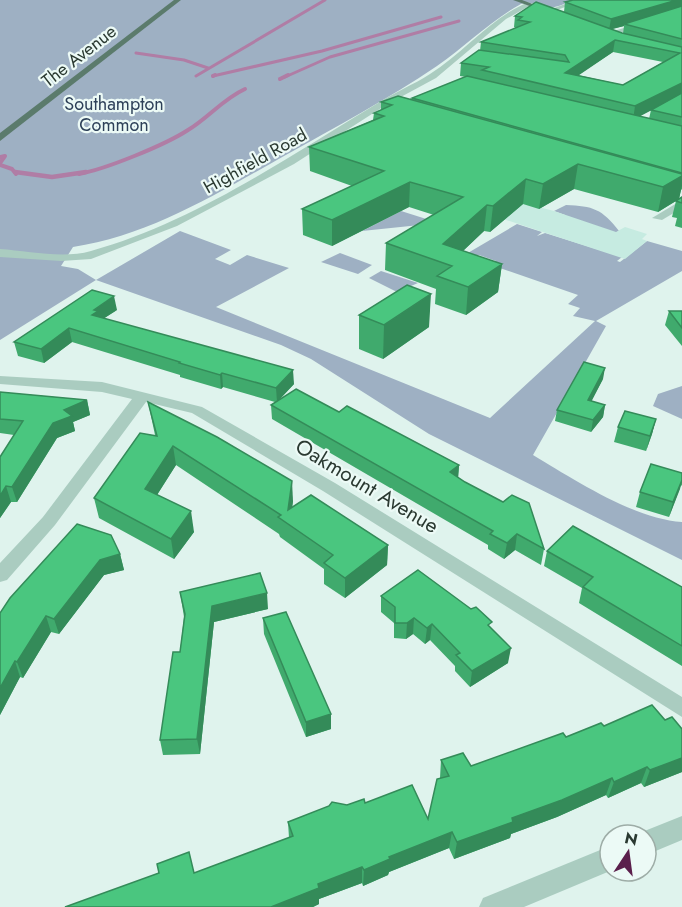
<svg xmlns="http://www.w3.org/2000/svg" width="682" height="907" viewBox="0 0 682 907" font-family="Jost,sans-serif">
<rect width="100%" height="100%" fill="#dff3ed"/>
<g fill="#9eb0c3">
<path d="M0 0H573C565 3 556 9 547 7 537 6 531 0 521 4 490 21 466 46 437 66 388 99 336 127 284 156 218 193 149 236 73 247L61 266 78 269 96 280 180 231 231 250 215 259 230 265 247 255 289 268 216 307 490 418 595 321 573 316 580 308 568 304 578 295 494 266 496 261 479 255 461 257 517 224 542 232 537 236 545 233 622 257 617 261 620 262 647 241 682 251V271L596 321 606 326 533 455C573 479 634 519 682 522V560L429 434 311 359 281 345 96 280 0 340Z"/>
<path d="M566 205C593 206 602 209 619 231L616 233 563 217 565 215 554 211Z"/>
<path d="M401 211 439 223 362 231Z"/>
<path d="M340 253 372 265 358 274 321 262Z"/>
<path d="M381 271 418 283 397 292 369 278Z"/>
<path d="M682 386V419L653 406 658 394Z"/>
</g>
<path fill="#c6ebe1" d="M504 198 554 211 616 232 625 227 647 234 642 239 647 241 625 259 497 217Z"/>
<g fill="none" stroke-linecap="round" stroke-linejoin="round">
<g stroke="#b07da5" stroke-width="3">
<path d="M136 53 184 60 208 68"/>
<path d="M196 76 325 0"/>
<path d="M213 76 322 51 441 17"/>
<path d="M285 77 330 57 459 21"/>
</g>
<g stroke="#b07da5" stroke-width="4">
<path d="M213 76 215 75"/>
<path d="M280 79 288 75"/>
<path d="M0 157 5 156 0 163"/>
<path d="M0 165 12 169 16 174"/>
<path d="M79 174C106 169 165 145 188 130 208 118 223 99 245 89"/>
</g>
<path stroke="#b07da5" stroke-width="4.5" d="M15 172 52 177 86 172"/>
<g fill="#aaccc0" fill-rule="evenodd">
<path d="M576 0H585L551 12 546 11Z"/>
<path d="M529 2 531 5 506 19 436 78 386 105 294 164 177 226 91 259 61 261 0 257V249C28 251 63 259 91 251 193 223 288 157 378 103 395 92 413 85 430 74 464 53 491 17 529 2Z"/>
<path d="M682 10V14L608 37 601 35Z"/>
<path d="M682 200V208L662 220 652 218Z"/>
<path d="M0 376 102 382 202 407 335 483 682 697V717L323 491 192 413 146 402 55 525 7 580 0 582V563L43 517 132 399 102 392 0 384Z"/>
<path d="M682 816V840L646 855V835L637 834Z"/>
<path d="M610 846V871L524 907H479L483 898Z"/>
</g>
<g fill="#5b7b6c" fill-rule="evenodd">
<path d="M174 0H181L0 141V133Z"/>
<path d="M513 0H522L554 12 549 13Z"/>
</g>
</g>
<g fill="#40aa6d" fill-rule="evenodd">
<path d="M682 0V190L681 189 679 199 682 197V228L675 226 677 218 672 217 676 201 658 212 574 189 539 209 523 204 490 232 484 231 463 251 502 264 498 292 466 315 435 304 436 289 385 270 386 243 434 215 409 207 332 246 303 235 302 209 352 186 310 171 309 147 373 120 374 113 381 110V102L412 100V98L466 77 460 76 461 63 480 51 481 42 516 28 514 27 515 16 564 12 565 2ZM624 26 623 34 611 29ZM613 52 663 62 623 85 578 75ZM657 107 651 110 649 119 639 116Z"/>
<path d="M117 310 104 318 294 384 280 399 339 412 459 465 458 477 544 549 541 565 515 550 504 559 488 549V545L272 419 271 405 275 402 223 387 221 389 180 377V375L72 342 44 363 18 356 14 342Z"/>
<path d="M669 311H682V346L665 325Z"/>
<path d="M359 315 429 327 383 359 359 349Z"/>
<path d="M603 379 591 401 605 405 603 417 591 432 555 421 557 410Z"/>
<path d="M0 392 87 400 90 415 73 422 75 431 57 438 17 502H11L0 518V457L14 435 0 433Z"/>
<path d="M148 402 293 501 292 507 388 545 387 565 345 598 324 584V569L280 537 279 534 176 465 157 495 194 532 174 559 99 518 94 498 155 435Z"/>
<path d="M656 419 652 434 646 451 614 442 618 427Z"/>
<path d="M682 473V486L681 485 669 517 636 507 640 492Z"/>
<path d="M547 551 682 587V666L579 603 582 588 544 566Z"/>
<path d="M120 554 124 570 104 575 59 634 51 632 23 678 20 677 0 715V613Z"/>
<path d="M180 592 268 609 214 622 200 754 163 755 160 740 180 652 184 617Z"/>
<path d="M381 596 491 628 508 663 470 687 455 671V666L430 640 425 644 413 634 406 639 394 638V623L381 612Z"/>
<path d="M263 618 331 714V729L306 737 264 634Z"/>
<path d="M665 720 682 729V772L644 787 641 783 608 798 606 795 557 817 511 834 510 838 454 859 449 848 389 872 388 875 363 886 362 883 319 899V904L313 907H65L194 873 289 838 288 822 347 805 365 803 428 819 440 778 441 760 471 766 604 726Z"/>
</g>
<g fill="#348b59">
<path d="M677 0H682V9L624 24V26L609 30 611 19Z"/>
<path d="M615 40 613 52 563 86 565 73Z"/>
<path d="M682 83V94L633 120 635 106Z"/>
<path d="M578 164 574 189 539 209 543 184Z"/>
<path d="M682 176V186L679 199 658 212 663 187Z"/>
<path d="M526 179 523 204 490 232 493 206Z"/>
<path d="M410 182 409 207 332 246V220Z"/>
<path d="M487 205 484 231 448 265 443 244Z"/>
<path d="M502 264 498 292 466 315 468 287Z"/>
<path d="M431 294 429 327 383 359 384 325Z"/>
<path d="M114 296 117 310 100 321 92 315 94 310Z"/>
<path d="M69 328 72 342 44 363 41 349Z"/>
<path d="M605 368 603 379 586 412 588 400Z"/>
<path d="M293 370 294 384 277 402 276 388Z"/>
<path d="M222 373 223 387 221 389 220 375Z"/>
<path d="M87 400 90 415 73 422 75 431 57 438 17 502 12 487 53 423 64 410Z"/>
<path d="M605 405 603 417 591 432 593 420Z"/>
<path d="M656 419 652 434 646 451 650 436Z"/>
<path d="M173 446 176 465 148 509 145 489Z"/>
<path d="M459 465 458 480 450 472Z"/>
<path d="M682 480 680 489 669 517 673 502Z"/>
<path d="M292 481 293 501 290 525 288 510Z"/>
<path d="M6 486 11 502 0 518V496Z"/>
<path d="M191 511 194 532 174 559 171 539Z"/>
<path d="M517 534 515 550 504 559 507 543Z"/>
<path d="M388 545 387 565 345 598V578Z"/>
<path d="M120 554 124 570 104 575 59 634 54 619 100 560Z"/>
<path d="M267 593 268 609 214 622 200 754 197 739 212 606Z"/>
<path d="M46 616 51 632 23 678 17 662Z"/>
<path d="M414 618 413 634 406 639 407 623Z"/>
<path d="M432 624 430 640 425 644 427 628Z"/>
<path d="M511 648 508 663 470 687 472 671Z"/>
<path d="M15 661 20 677 0 715V688Z"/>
<path d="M331 714V729L306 737V722Z"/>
<path d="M682 758V772L644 787 650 770Z"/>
<path d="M647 767 641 783 608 798 614 782Z"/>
<path d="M612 778 606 795 557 817 511 834 510 838 454 859 457 842 512 818Z"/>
<path d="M452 832 449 848 389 872 388 875 363 886 364 870 389 857Z"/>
<path d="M362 867V883L319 899V904L313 907H271L318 884Z"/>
</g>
<g fill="#4ac67f" stroke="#348b59" stroke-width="1.5" fill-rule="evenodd">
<path d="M573 0H677L611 19 565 2Z"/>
<path d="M536 2 622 33 682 47V83L635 106 482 70 489 67 461 63 479 50 569 62 565 55 481 42 530 22 518 20 522 17 515 16ZM615 40 680 53 623 85 565 73Z"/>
<path d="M682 6V39L624 24Z"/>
<path d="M467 76 682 126V173L412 98Z"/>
<path d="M682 93V117L651 110Z"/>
<path d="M398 96 682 174V176L663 187 578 164 543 184 526 179 493 206 487 205 443 244 502 264 468 287 437 276 452 266 386 243 463 197 410 182 332 220 302 209 384 171 309 147 384 116 374 113 392 105 381 102Z"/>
<path d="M682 197V203L676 201Z"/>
<path d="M407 285 431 294 384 325 359 315Z"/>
<path d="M92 290 114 296 94 310 98 311 92 315 293 370 276 388 222 373 220 375 179 363 180 362 69 328 41 349 14 342Z"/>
<path d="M669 311H682V328Z"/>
<path d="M584 362 605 368 588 400 605 405 593 420 557 410Z"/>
<path d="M296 389 339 412 347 406 459 465 450 472 465 482 503 502 512 495 529 503 544 549 517 534 507 543 490 534 493 531 271 405Z"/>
<path d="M0 392 87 400 64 410 72 416 53 423 12 487 6 486 0 496V457L23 421 0 419Z"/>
<path d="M148 402 217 437 292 481 288 510 311 495 388 545 345 578 324 563 333 555 278 517 281 515 173 446 145 489 191 511 171 539 94 498 140 433 157 436Z"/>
<path d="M625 411 656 419 650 436 618 427Z"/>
<path d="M651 464 682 473V480L673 502 640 492Z"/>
<path d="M77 524 111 535 120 554 100 560 54 619 46 616 17 662 15 661 0 688V613L10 598Z"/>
<path d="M573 526 682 587V646L583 587 593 577 547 551Z"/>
<path d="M418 570 471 609 476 607 492 622 488 625 511 648 472 671 456 655 460 653 432 624 427 628 414 618 407 623H395V607L381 596Z"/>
<path d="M260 573 267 593 212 606 197 739 160 740 173 652H180L185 614 180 592Z"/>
<path d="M286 612 331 714 306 722 263 618Z"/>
<path d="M652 705 665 720 672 717 682 729V758L650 770 647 767 614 782 612 778 562 800 512 818 513 822 457 842 452 832 389 857 390 859 364 870 362 867 318 884 319 888 271 907H65L159 873 157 864 189 852 194 873 293 836 288 822 329 806 332 802 347 805 364 799 365 803 412 785 428 819 437 779 449 776 441 760 463 753 471 766 563 733 566 737 601 723 604 726Z"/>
</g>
<g text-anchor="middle" stroke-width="4.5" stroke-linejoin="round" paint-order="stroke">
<g font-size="18" fill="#2a3931" stroke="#ecfaf6">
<text transform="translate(79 56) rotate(-38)" y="6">The Avenue</text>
<text transform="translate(255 161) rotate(-29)" y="6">Highfield Road</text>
</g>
<g font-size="18" fill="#2d4058" stroke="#ecfaf6">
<text x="114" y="110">Southampton<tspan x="114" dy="21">Common</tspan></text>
</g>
<g font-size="21" fill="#2a3931" stroke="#ecfaf6">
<text transform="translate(367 486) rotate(31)" y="7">Oakmount Avenue</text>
</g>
</g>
<g transform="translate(628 853) rotate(13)"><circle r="28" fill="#ecfaf6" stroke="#9eada7" stroke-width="1.5"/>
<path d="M0-4.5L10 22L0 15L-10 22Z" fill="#5b1f4c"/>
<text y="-9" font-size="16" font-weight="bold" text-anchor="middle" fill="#2a3931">N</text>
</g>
</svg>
